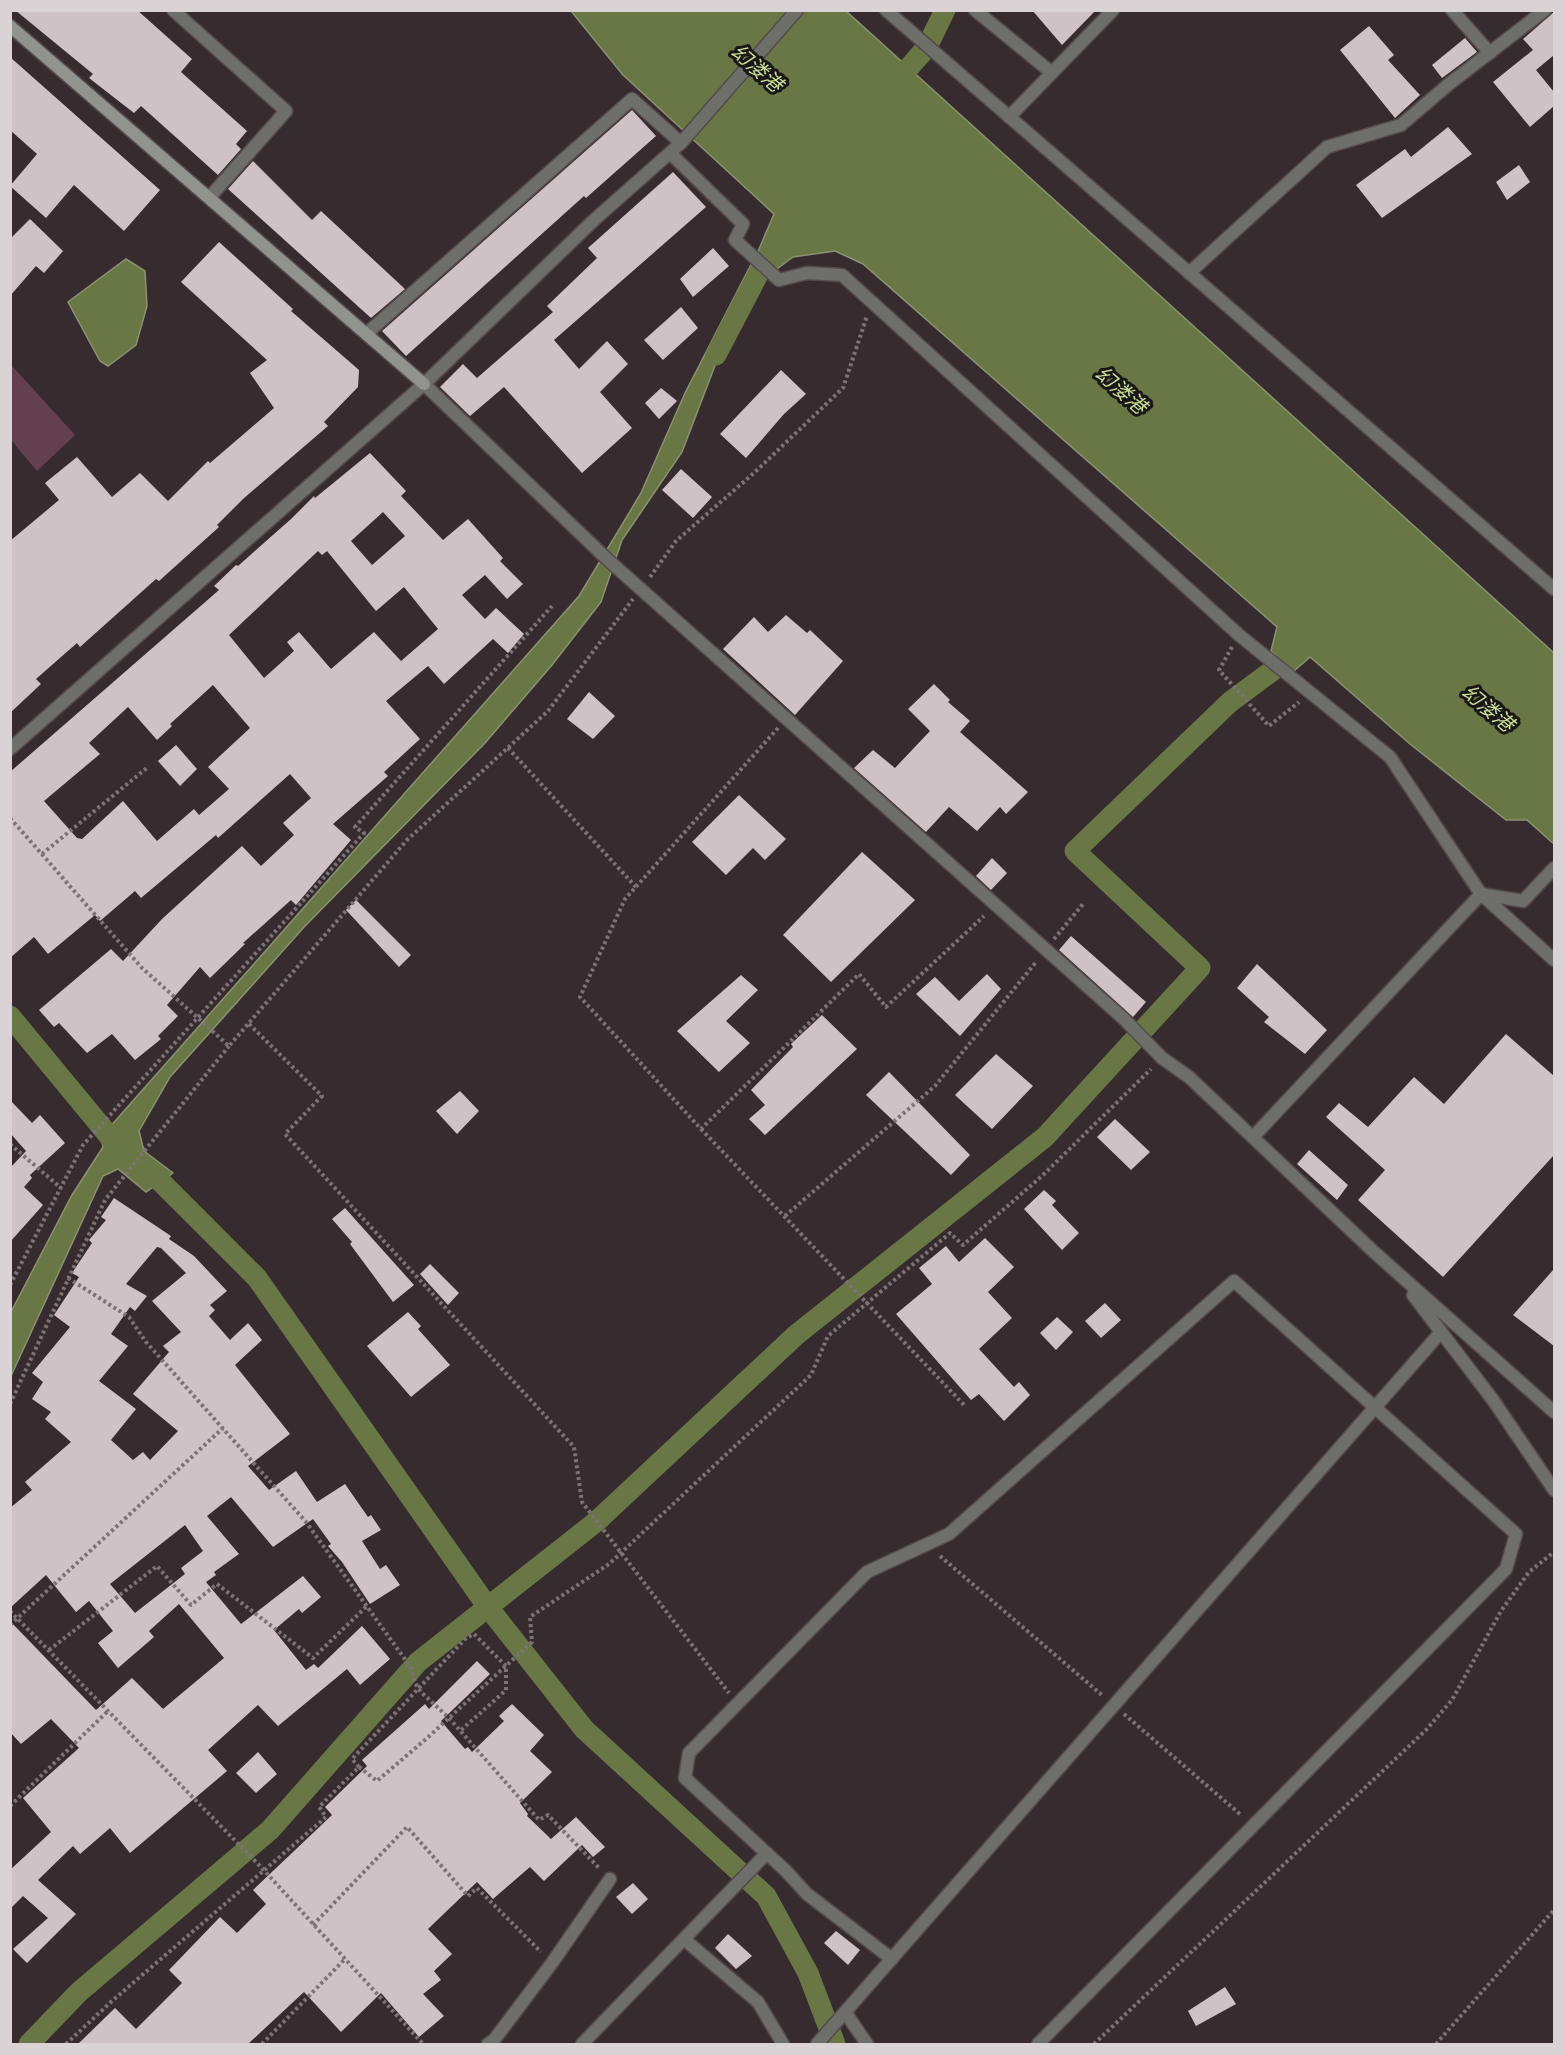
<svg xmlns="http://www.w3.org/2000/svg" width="1565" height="2055" viewBox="0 0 1565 2055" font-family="'Exo 2','Noto Sans SC',sans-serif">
<rect width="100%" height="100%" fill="#362c30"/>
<path fill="#633f4f" d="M13 367 75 435 37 471 11 440 10 370Z"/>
<g fill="#687744" stroke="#8a9370" stroke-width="1.5">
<path d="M571 11H846L1554 653V844L1527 820H1506L1410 744 1310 657 1294 671 1271 651 1277 627 863 264 835 251 793 257 742 295 682 452 622 540 601 602 552 665 485 743 305 926 170 1077 139 1131 144 1151 173 1173 146 1192 118 1169 103 1176 11 1376V1312L72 1195 103 1147 101 1137 579 596 641 493 685 393 759 249 774 214 623 75Z"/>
<path d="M126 259 145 271 147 306 136 345 108 366 100 361 68 302Z"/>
</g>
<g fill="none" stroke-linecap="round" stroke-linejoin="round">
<g stroke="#687744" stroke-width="21">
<path d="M891 88 927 47 945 10"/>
<path d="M716 355 764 263"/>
<path d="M10 1016 114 1142 149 1170 257 1278 487 1606 584 1729 766 1896 808 1973 835 2044"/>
<path d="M29 2044 79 1992 270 1830 418 1662 597 1521 796 1335 1045 1137 1200 968 1075 851 1230 702 1307 645"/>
</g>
</g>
<g fill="#cfc2c7" fill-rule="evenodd">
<path d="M15 10H137L192 59 181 72 247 131 236 144 241 149 218 175 141 106 134 113 89 78 93 74Z"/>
<path d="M1032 10H1096L1062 45Z"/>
<path d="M1554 12V55L1536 70 1554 92V106L1530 127 1493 82 1533 50 1523 39Z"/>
<path d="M1369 26 1394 55 1388 60 1420 95 1395 118 1340 50Z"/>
<path d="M1465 38 1477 52 1442 78 1432 65Z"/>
<path d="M10 57 160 190 124 231 74 185 46 218 10 186 37 154 10 130Z"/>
<path d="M632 110 656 136 586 198 584 196 406 356 382 331Z"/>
<path d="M1448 127 1472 154 1382 218 1356 185 1405 149 1411 157Z"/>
<path d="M253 161 312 220 321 211 405 289 371 318 228 189Z"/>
<path d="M1519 165 1530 182 1507 200 1496 182Z"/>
<path d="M673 172 706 207 554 340 579 369 607 341 628 364 600 392 632 428 582 473 504 387 470 416 440 387 463 364 477 378 553 312 547 306 597 258 588 248Z"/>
<path d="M30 219 63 251 44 273 36 266 10 296V239Z"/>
<path d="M219 242 293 309 291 311 359 370 358 387 324 422 328 426 243 499 217 525 219 527 159 581 156 579 80 647 77 643 36 679 41 684 10 713V541L59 500 45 483 77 457 112 497 140 473 168 501 208 461 210 463 274 408 250 373 267 360 181 282Z"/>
<path d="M713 248 729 266 693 297 680 279Z"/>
<path d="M681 307 698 328 663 360 644 340Z"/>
<path d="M781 370 806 394 784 414 746 458 720 434Z"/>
<path d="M661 388 677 401 659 419 645 403Z"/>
<path d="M370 453 406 491 401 496 443 540 468 519 503 558 500 561 523 584 507 599 485 575 462 595 485 619 496 608 524 634 508 653 493 639 444 684 428 666 386 701 420 739 384 772 388 776 333 824 351 840 296 905 291 900 243 943 245 944 210 978 200 967 167 1005 178 1016 158 1036 161 1039 135 1060 112 1034 87 1053 59 1023 54 1027 39 1010 111 949 123 961 162 919 242 846 261 866 294 835 283 823 311 798 290 774 218 838 216 835 141 898 135 891 100 921 95 915 48 954 34 937 10 958V772L219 590 214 586 236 565 238 566 291 519 314 496 315 498ZM383 512 405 536 372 565 351 541ZM318 551 322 555 327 551 376 611 404 587 438 629 401 661 374 632 331 669 299 632 287 642 294 651 264 678 229 635ZM213 685 250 728 208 767 229 789 199 815 194 809 157 841 123 801 82 839 77 838 44 801 100 754 89 743 128 707 157 740 172 726 170 724Z"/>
<path d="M681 469 712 497 693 518 662 490Z"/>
<path d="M786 615 807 633 810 630 843 661 795 715 723 649 754 617 768 632Z"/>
<path d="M934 684 950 700 948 702 970 721 960 732 1028 792 1006 814 1000 807 977 831 949 807 926 832 854 768 873 750 895 768 930 731 908 709Z"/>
<path d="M589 692 615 716 593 739 567 719Z"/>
<path d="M176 745 197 769 180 786 158 761Z"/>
<path d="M739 795 786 839 765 860 753 848 726 875 692 842Z"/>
<path d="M862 852 915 900 831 982 783 935Z"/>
<path d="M992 858 1007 873 991 890 976 876Z"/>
<path d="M356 900 411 955 399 967 346 910Z"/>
<path d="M1071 936 1146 1002 1133 1017 1059 950Z"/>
<path d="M1257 964 1327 1030 1305 1054 1264 1022 1269 1017 1237 988Z"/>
<path d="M987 974 1001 989 960 1036 916 994 935 977 959 1001Z"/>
<path d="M741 975 758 990 726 1021 750 1043 719 1072 677 1031Z"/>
<path d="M822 1015 857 1049 765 1135 749 1119 765 1105 751 1090 793 1047 791 1044Z"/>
<path d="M1506 1034 1554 1076V1155L1443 1277 1358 1200 1385 1170 1326 1117 1339 1103 1368 1127 1414 1077 1444 1104Z"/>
<path d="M996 1054 1033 1086 992 1129 955 1095Z"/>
<path d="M889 1072 970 1155 951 1175 866 1095Z"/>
<path d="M460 1091 479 1111 457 1134 436 1111Z"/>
<path d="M10 1100 32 1123 40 1115 65 1143 30 1175 32 1178 24 1187 43 1205 10 1242V1168L26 1151 10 1133Z"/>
<path d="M1115 1119 1150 1152 1131 1170 1097 1137Z"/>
<path d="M1309 1150 1348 1185 1337 1200 1297 1164Z"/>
<path d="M1044 1190 1056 1201 1052 1205 1079 1233 1062 1250 1024 1209Z"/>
<path d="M114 1198 171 1236 169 1239 194 1256 227 1291 210 1305 215 1310 209 1316 230 1340 248 1323 262 1340 235 1365 290 1434 248 1466 269 1490 296 1471 317 1502 345 1484 368 1517 371 1515 381 1530 362 1541 380 1569 386 1565 400 1585 370 1604 342 1562 328 1546 331 1544 313 1519 273 1547 231 1497 207 1516 239 1554 214 1572 216 1575 206 1582 241 1624 303 1576 321 1597 302 1613 299 1609 274 1630 306 1670 314 1664 318 1668 362 1626 390 1659 360 1685 347 1669 278 1726 258 1705 208 1750 227 1771 130 1853 110 1828 80 1854 73 1846 38 1880 76 1914 27 1963 13 1949 48 1918 23 1896 10 1909V1870L51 1832 23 1798 79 1748 51 1719 21 1744 10 1732V1621L96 1710 132 1678 163 1709 224 1658 179 1604 149 1631 154 1637 118 1668 98 1643 113 1631 89 1601 76 1612 46 1575 10 1608V1508L32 1490 25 1482 71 1442 45 1419 51 1412 32 1399 43 1382 32 1373 70 1327 54 1315 79 1277 72 1273 92 1243 89 1240 106 1220 101 1217ZM157 1247 161 1248 186 1273 152 1301 181 1332 163 1346 169 1352 133 1394 178 1431 150 1460 143 1452 133 1460 111 1440 136 1409 99 1381 128 1346 111 1334 130 1307 135 1311 147 1296 126 1284ZM185 1525 203 1551 181 1568 185 1574 135 1613 110 1584Z"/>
<path d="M345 1208 414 1285 393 1302 350 1244 352 1242 332 1219Z"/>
<path d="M985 1238 1014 1267 988 1292 1012 1318 979 1349 1014 1387 1019 1382 1030 1395 1004 1421 979 1394 971 1400 896 1314 932 1284 919 1268 946 1246 959 1262Z"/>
<path d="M430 1264 459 1293 448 1305 420 1274Z"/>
<path d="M1554 1269V1346L1513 1315Z"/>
<path d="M1105 1303 1121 1320 1101 1338 1085 1321Z"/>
<path d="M408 1312 421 1326 418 1329 450 1365 411 1397 367 1346Z"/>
<path d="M1057 1317 1073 1332 1056 1350 1040 1333Z"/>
<path d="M477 1661 490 1674 441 1721 465 1749 468 1747 472 1752 504 1721 499 1716 512 1704 544 1735 530 1751 552 1772 520 1803 528 1814 527 1816 551 1839 576 1817 605 1847 593 1857 582 1845 544 1881 530 1867 493 1899 477 1882 428 1929 452 1954 434 1971 441 1980 423 1994 444 2016 419 2037 381 1993 341 2032 304 1992 248 2044H78L115 2008 136 2029 182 1983 169 1970 220 1917 237 1933 266 1904 253 1890 332 1815 325 1807 367 1766 362 1760 425 1704 429 1709Z"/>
<path d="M258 1752 277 1774 256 1793 236 1773Z"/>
<path d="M633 1883 648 1899 632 1914 616 1897Z"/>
<path d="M836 1931 860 1950 848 1965 824 1943Z"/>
<path d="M728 1934 752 1956 736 1969 715 1948Z"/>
<path d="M1225 1987 1236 2004 1196 2026 1188 2011Z"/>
</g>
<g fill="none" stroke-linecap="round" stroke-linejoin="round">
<g stroke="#544a4e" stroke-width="15">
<g id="minor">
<path d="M975 10 1052 73"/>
<path d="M1452 10 1490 53"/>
<path d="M1009 117 1113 10"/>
<path d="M1189 273 1327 147 1401 125 1449 84 1545 10"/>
<path d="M366 334 632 99 681 143 797 10"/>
<path d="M685 1940 758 2002 783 2044"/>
<path d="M892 1959 807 1894 786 1871 685 1778 689 1753 867 1572 949 1534 1234 1281 1516 1534 1506 1569 1038 2044"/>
<path d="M845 2012 867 2044"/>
<path d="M488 2044 494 2040 552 1963 610 1879"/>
<path d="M582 2044 767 1853"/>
<path d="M817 2044 1441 1332"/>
</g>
</g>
<g stroke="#544a4e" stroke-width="15">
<g id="tertiary">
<path d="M173 10 286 111 209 198"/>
<path d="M886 10 1554 589"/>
<path d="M670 153 743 224 735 240 779 280 807 273 842 275 1239 635 1390 757 1481 894 1554 960"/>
<path d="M424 384 607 559 1124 1019 1162 1058 1189 1077 1374 1252 1554 1412"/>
<path d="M10 749 424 384 594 220 681 143"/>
<path d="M1253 1137 1481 894 1523 901 1554 868"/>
<path d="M1413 1295 1493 1400 1554 1490"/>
</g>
</g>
<g stroke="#544a4e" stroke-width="15">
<path id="secondary" d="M10 26 424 384"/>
</g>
<g stroke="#7b7376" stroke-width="4" stroke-dasharray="3 3" stroke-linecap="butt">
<path d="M650 577 676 541 755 472 843 388 867 316"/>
<path d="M1232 647 1219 670 1269 726 1299 702"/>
<path d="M778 728 625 899 580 997 701 1129 859 974 886 1007 984 916"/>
<path d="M508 748 636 887"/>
<path d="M10 818 142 968 229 1046 407 840 548 711 633 599"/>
<path d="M42 854 148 767"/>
<path d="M1054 939 1083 904"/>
<path d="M249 1024 322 1096 285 1134 574 1447 582 1502 729 1693"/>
<path d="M701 1129 965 1406"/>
<path d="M10 1144 61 1188"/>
<path d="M785 1216 935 1086 1036 962"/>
<path d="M68 1278 129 1317 146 1342 306 1522 412 1669 415 1683 421 1692 449 1718 539 1820 548 1815 600 1869"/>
<path d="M10 1285 83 1145 364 833 355 827 552 606"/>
<path d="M10 1404 105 1200 229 1046"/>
<path d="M940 1556 1103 1696"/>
<path d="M10 1611 260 1866 423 2044"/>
<path d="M10 1625 223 1428"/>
<path d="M49 1650 157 1566 191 1605 217 1584 313 1658 367 1606"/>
<path d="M1124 1714 1241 1815"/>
<path d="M359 1767 352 1759 466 1638 474 1634 506 1666V1690L460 1731"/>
<path d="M10 1806 108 1711"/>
<path d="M313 1925 407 1827 468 1896 477 1888 541 1952"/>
<path d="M66 2044 112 2001 326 1817 319 1807 359 1767 377 1781 426 1739 532 1642 530 1617 609 1564 811 1375 828 1336 950 1233 963 1245 1043 1175 1151 1069"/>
<path d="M262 2044 345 1959"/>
<path d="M1094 2044 1426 1730 1452 1700 1501 1611 1529 1572 1554 1552"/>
<path d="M1436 2044 1554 1910"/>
</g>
<use href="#minor" stroke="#6e6f6b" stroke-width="12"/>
<use href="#tertiary" stroke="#6e6f6b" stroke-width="12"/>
<use href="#secondary" stroke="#91948c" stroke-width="12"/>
</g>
<g text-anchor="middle" stroke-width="6" stroke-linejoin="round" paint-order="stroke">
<g font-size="20" font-style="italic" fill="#c8e091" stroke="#1a1517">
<text transform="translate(757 68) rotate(41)" y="7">幻溇港</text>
<text transform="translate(1121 390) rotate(41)" y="7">幻溇港</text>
<text transform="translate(1488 708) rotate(40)" y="7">幻溇港</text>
</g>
</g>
<rect width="1565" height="2055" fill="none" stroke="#dad3d6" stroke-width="24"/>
</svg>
